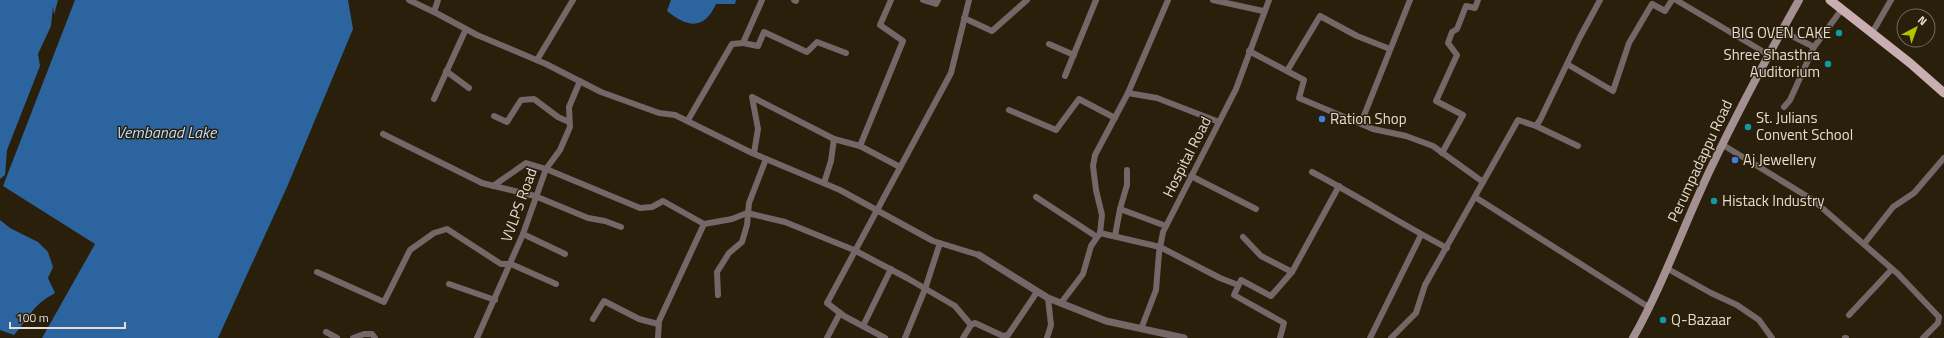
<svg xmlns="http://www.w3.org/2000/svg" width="1944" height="338" viewBox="0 0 1944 338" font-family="'Titillium Web',sans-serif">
<rect width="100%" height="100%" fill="#291f0b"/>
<g fill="#2b649f">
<path d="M0 0H58L54 15 53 6 51 26 38 54 40 66 7 150 5 175 0 179Z"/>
<path d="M75 0H348L353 29 287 187 218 338H42L95 244 3 186Z"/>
<path d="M671 0H736L735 4H716C704 31 687 27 667 11Z"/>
<path d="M0 220 10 228 38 242 48 252 53 267 48 278 55 293C31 306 30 317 14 335L0 330Z"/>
</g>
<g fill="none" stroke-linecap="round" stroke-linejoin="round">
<g stroke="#746768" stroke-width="6">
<path d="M409 0 438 14 477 35 546 64 601 92 659 113 675 115 752 153 840 190 933 241 979 255"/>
<path d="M794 0 796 1"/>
<path d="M891 0 880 25 903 41 860 146 900 167"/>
<path d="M923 0 936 4 938 0"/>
<path d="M1213 0 1263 11"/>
<path d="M1676 0 1769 55"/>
<path d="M434 12 438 0"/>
<path d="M964 18 992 31 1027 0"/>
<path d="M1782 31 1814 47"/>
<path d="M1872 33 1891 0"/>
<path d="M743 43 758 46 764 32 807 52 817 42 846 53"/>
<path d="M1049 44 1074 55"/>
<path d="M1249 51 1304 80 1299 98 1373 129 1406 136 1433 146 1483 182"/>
<path d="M537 60 573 0"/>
<path d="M1567 64 1613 91 1629 43 1652 4 1665 11 1672 0"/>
<path d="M446 71 469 88"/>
<path d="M1287 71 1320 16 1357 36 1390 49"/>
<path d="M1065 76 1096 0"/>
<path d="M1128 93 1157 98 1219 122"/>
<path d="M434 99 466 29"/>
<path d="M1784 107 1790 100 1814 47 1842 9"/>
<path d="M1009 110 1056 130 1079 99 1115 118"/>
<path d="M494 116 507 122 521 100 534 99 558 117 569 122"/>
<path d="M688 120 732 44 743 43 762 0"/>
<path d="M1361 123 1410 0"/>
<path d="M1536 126 1578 146"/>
<path d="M383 134 482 183 535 196 588 218 605 221 621 227"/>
<path d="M1723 145 1813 200 1898 274 1939 317 1938 323 1923 338"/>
<path d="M754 153 758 129 752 97 834 139"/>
<path d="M1442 153 1463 115 1436 101 1457 55 1448 43 1452 32 1457 29 1466 6 1475 8 1478 0"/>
<path d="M1312 172C1358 196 1401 224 1447 248"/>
<path d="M1191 176 1256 209"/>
<path d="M824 183 831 161 834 139 860 146"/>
<path d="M493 186 526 163 546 169 640 208 652 207 663 201 704 224 732 219 747 213 785 222 854 250 907 278 955 306 971 325"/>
<path d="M1036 197 1097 237"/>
<path d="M1475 197 1650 308"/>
<path d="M1120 209 1127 185V170"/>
<path d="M1100 233 1160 247 1220 278 1238 285"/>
<path d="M523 234 565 254"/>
<path d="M1115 236 1120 209 1166 226"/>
<path d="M1243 237 1261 256 1292 272"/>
<path d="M1864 244 1893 207 1914 193 1944 158"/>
<path d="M1668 269 1711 293 1737 305 1759 320 1772 338"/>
<path d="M317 272 384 302 410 250 434 233 447 229 501 264H511L556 284"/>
<path d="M449 284 495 300"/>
<path d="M718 295 717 272 729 253 742 242 747 225 749 203 766 159"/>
<path d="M1061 303 1083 274 1091 246 1100 233 1102 215 1096 190 1093 166 1095 155 1128 93 1168 0"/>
<path d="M1849 315 1892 269"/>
<path d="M593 319 604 301 639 319 658 324"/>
<path d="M863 326 891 269"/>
<path d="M1141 329 1156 290 1159 253 1163 232 1236 89 1269 0"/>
<path d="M326 332 337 338"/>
<path d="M353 338 364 334H372L375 338"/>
<path d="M477 338 523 234 546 169 560 150 570 127 569 107 580 81"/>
<path d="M658 338 659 321 704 224"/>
<path d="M827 338 840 313"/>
<path d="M885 338 844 316 827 303 951 73 969 0"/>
<path d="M905 338 925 289 940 243"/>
<path d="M963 338 971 325 975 323 1003 336 1008 335 1037 292"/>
<path d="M1047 338 1051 325 1048 298"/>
<path d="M1280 338 1284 323 1234 295 1241 280 1271 296 1292 272 1339 186"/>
<path d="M1370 338 1421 235"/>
<path d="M1391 338 1416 313 1425 285 1518 120 1536 126 1540 120 1580 37 1600 0"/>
<path d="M1845 338H1846"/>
</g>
<path stroke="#746768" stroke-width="7" d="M979 255 1048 298 1106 321 1184 338"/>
<path stroke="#a49091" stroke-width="8" d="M1633 338C1663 285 1683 227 1709 172 1737 113 1767 57 1799 0"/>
<path stroke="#c9afb1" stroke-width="9" d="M1830 0 1910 63 1944 93"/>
</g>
<g fill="#0f9aa8" stroke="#291f0b" stroke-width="1.5">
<circle cx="1839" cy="33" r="4"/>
<circle cx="1828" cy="64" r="4"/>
<circle cx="1748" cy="127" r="4"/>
<circle cx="1714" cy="201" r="4"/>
<circle cx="1663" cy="320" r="4"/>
</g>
<g fill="#3f7fe0" stroke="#291f0b" stroke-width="1.5">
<circle cx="1322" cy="119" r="4"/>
<circle cx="1735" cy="160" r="4"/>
</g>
<g text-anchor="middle" stroke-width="3" stroke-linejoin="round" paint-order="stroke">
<g font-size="15" fill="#e4ddd1" stroke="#291f0b" text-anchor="start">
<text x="1831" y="38" text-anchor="end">BIG OVEN CAKE</text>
<text x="1820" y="60" text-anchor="end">Shree Shasthra<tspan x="1820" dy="17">Auditorium</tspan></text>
<text x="1756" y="123">St. Julians<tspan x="1756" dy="17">Convent School</tspan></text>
<text x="1330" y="124">Ration Shop</text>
<text x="1743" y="165">Aj Jewellery</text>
<text x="1722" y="206">Histack Industry</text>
<text x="1671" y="325">Q-Bazaar</text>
</g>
<g font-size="15" fill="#e4ddd1" stroke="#291f0b">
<text transform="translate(1187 157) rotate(-63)" y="5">Hospital Road</text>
<text transform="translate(1700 161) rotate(-65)" y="5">Perumpadappu Road</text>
<text transform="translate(519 205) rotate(-70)" y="5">VVLPS Road</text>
</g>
<g font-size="16" font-style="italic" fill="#bfddff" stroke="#291f0b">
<text x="166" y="138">Vembanad Lake</text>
</g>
</g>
<g transform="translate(1916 28) rotate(41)"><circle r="19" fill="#291f0b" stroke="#746b5a"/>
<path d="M0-3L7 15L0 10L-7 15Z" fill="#b1c500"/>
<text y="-6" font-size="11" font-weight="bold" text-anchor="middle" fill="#e4ddd1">N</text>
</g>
<path d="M10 322v6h115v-6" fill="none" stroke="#e4ddd1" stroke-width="2"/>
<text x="16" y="322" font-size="12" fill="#e4ddd1" stroke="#291f0b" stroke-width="3" paint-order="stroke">100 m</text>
</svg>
